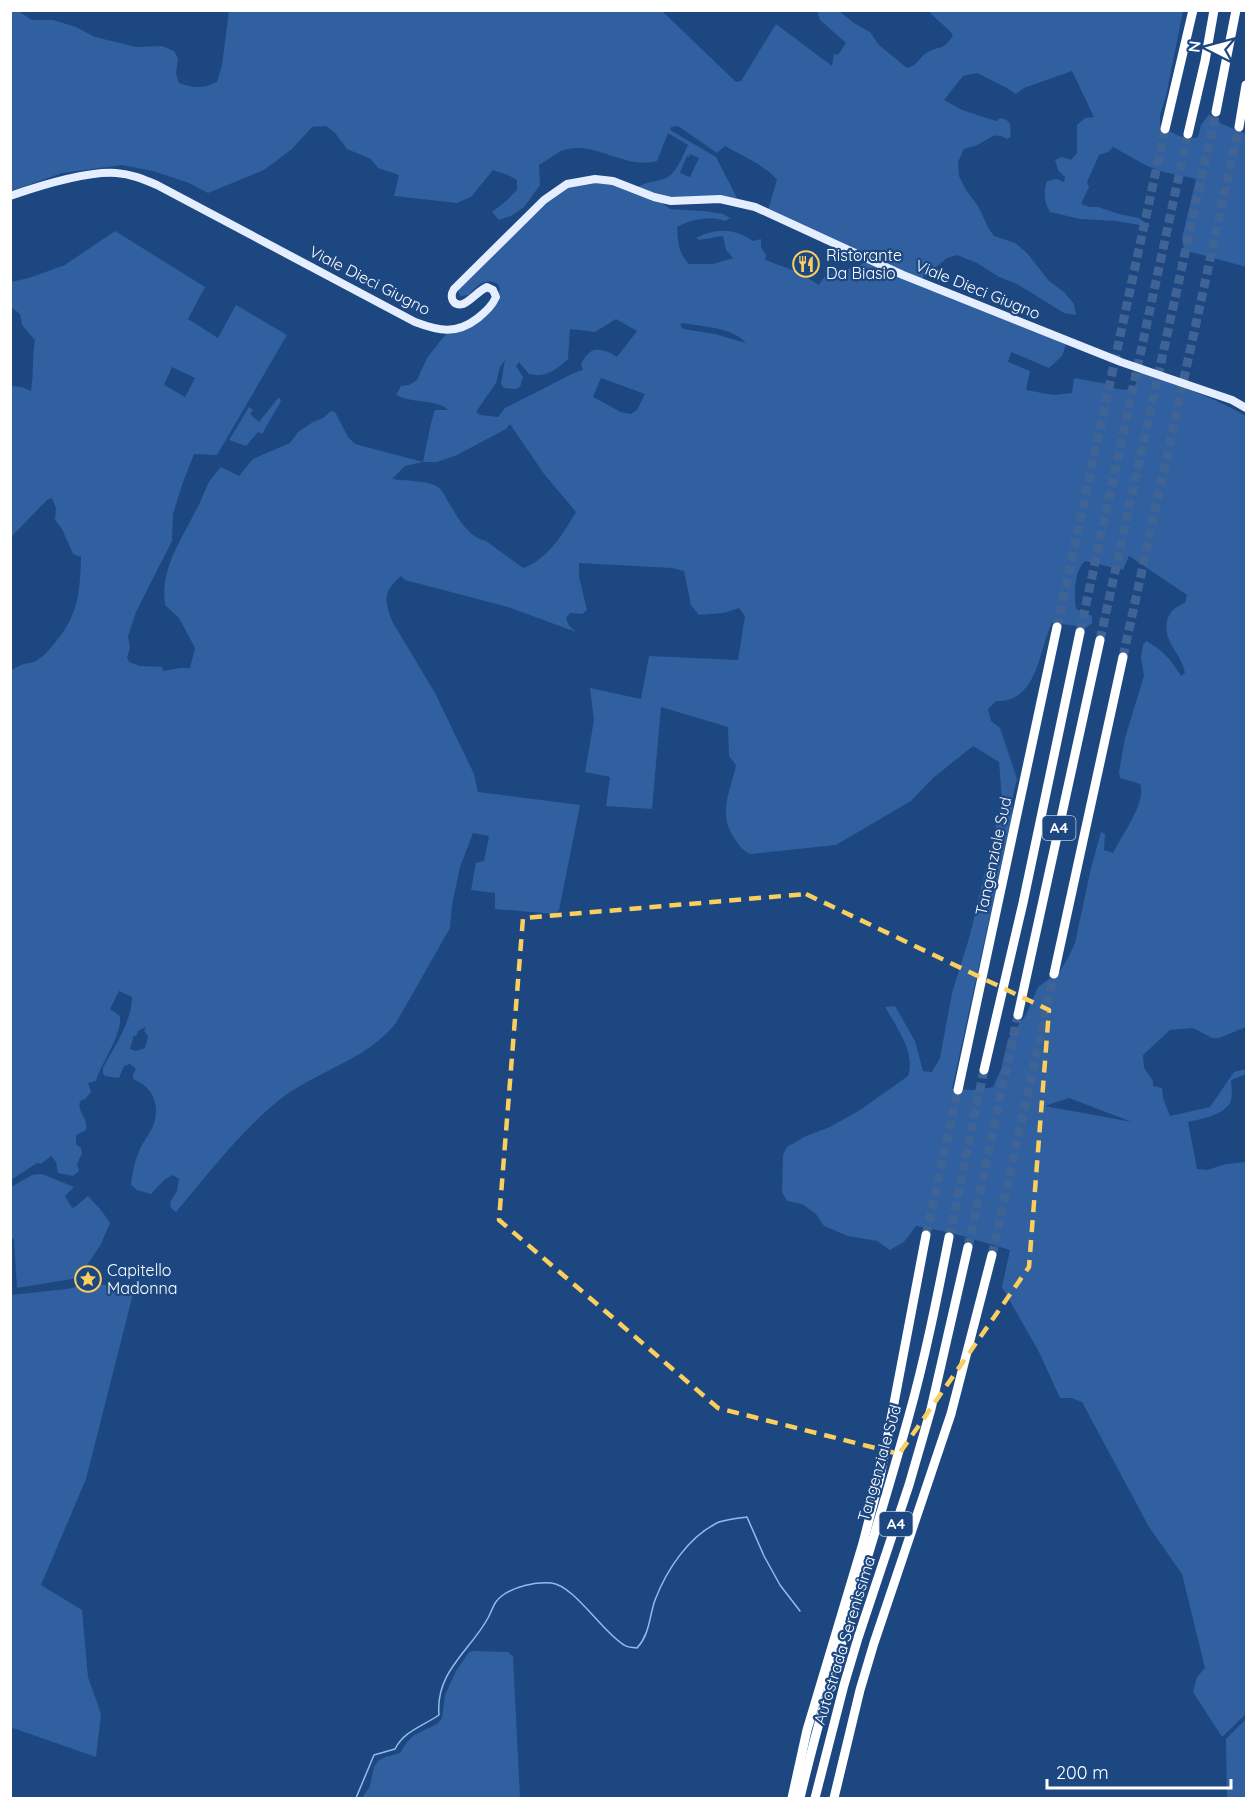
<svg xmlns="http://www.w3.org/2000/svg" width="1257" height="1809" viewBox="0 0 1257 1809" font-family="Quicksand,sans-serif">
<rect width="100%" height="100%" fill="#1c4781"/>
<g fill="#30609f" fill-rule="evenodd">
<path d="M11 11H18L32 20H53L76 27 95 37 136 47 162 46 174 51 178 58 176 74 179 83C194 88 203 89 217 82L222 65 229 11H662L736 82 741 81 776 24 832 66 834 54 838 55 846 43 820 20 817 11H839L854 23 870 32 879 45 907 68C918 66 920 55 930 51 941 46 945 49 953 35 946 26 936 20 929 11H1183L1166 96 1160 115V125C1171 132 1184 142 1198 137L1201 125 1209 114 1222 124 1246 134V267L1184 250 1182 238 1196 179 1164 172 1147 166 1113 147 1108 152 1099 155 1087 182 1089 187 1081 204 1089 207H1098L1119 214 1139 218 1151 227 1116 221 1080 219 1050 212C1044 202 1043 192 1047 181L1056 179 1064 182 1065 177 1058 170 1055 160 1062 157 1071 160 1077 153V125L1085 118 1094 117 1072 71 1024 88 1016 94 1007 88 977 73 963 76 944 100 962 110 996 121 1000 118C1014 121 1009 126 1011 136L1008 139C992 131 992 138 979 144 975 147 969 147 964 149L958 162 959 176 966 190 978 206 989 229 994 236 1015 243 1027 253 1049 281 1064 292 1074 304 1076 315 1064 313 1017 284 999 277 977 263 957 255 947 258 916 283 1067 341 1062 356 1049 368 1011 352 1008 362 1030 371 1026 390 1053 395 1072 393 1074 378 1113 385 1112 388 1126 390 1134 387 1141 372C1176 385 1214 397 1246 416V1027L1219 1038H1212L1193 1028 1170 1030 1143 1055 1144 1068 1153 1081V1086L1162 1088 1163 1098 1170 1116 1210 1107 1234 1072 1246 1069V1074L1231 1080C1231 1086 1233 1094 1231 1100 1227 1115 1200 1119 1188 1122L1197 1169 1207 1170 1226 1164 1246 1162V1714L1222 1737 1193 1692 1197 1677 1205 1668 1182 1574 1149 1527 1082 1402 1071 1398H1060L1039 1352 1002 1287 1010 1250 952 1233 916 1226 904 1242 890 1250 877 1241 848 1236 824 1226 816 1214 802 1204 787 1201 782 1192 783 1155 787 1147 806 1136 830 1127 860 1110 908 1076C916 1053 896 1026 885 1007L895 1006 915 1041 923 1071 932 1072 940 1058 952 993 970 935 1002 800 999 762 973 746 933 778 911 801 836 845 750 854C744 851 741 848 737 842 716 815 730 794 736 765L729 756 728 727 661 707 652 809 606 806 610 777 585 772 594 720 590 688 641 699 649 656 738 660 745 616 739 608 724 613 699 615 691 605 684 571 672 568 579 563V577L587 610 582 614 570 613 566 618 569 626 576 632 508 607 405 580 401 576C383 592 384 599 392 621L435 693 474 774 478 792 580 805 559 910 555 914 495 909V893L471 890 476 863 484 861 489 836 473 833 460 867 452 905 450 928 396 1023C366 1061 315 1071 278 1101 239 1133 208 1174 176 1212L171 1208 170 1202 177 1191 179 1179 173 1175 164 1180 151 1194 137 1190 131 1185C132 1173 135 1160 140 1149 144 1140 153 1130 155 1120 159 1101 151 1086 133 1079V1075L136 1069 130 1064 124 1066 119 1078 105 1076 103 1073V1068C115 1045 131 1024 132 997L119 991 110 1009 120 1016C122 1036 102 1061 96 1081L88 1083 91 1092 85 1099 80 1101C77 1113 88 1116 86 1130L76 1135V1144L81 1148 82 1153 77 1164 79 1171 73 1176 58 1173 56 1162 51 1156 41 1164 37 1163 11 1180 10 957 12 954 11 951V671C22 662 26 665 36 661 43 657 49 650 53 645 78 617 80 593 81 557L73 554 62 529 55 520 56 508 52 498 47 500 11 537V386L22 387 31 391C34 373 32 357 35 340L22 325 20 314 11 307V282L29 278 65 265 115 231 205 287 188 319 218 338 236 305 287 335 217 455 194 454 182 485 173 514 172 541 136 612 128 636 130 648 127 657 129 662 140 666 162 667 163 671 180 668H190L195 648 179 618 165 605C160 570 180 542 195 512 200 504 203 495 207 486 210 479 216 473 221 467L239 476 253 459 290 443 298 432 313 422 323 418 331 411 335 412 348 437 355 444 423 462 431 423 435 410H448C438 399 413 404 396 395L401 386 409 385 417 380 427 358 445 335 493 305 500 289 498 284C486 277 477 285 469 295L460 296 458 290 461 282 567 184 595 179 654 197 670 209 704 211 723 214 730 218 725 221C711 215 690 220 677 227 678 242 678 252 689 264H713L733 258 726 250 723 236 699 240 696 238C717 228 734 228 753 241L761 239V247L766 255 765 260 798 272 819 285 825 276 861 265 869 256 768 210 777 180C766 166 741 155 725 146L717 153 678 126 671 127 670 130 716 157 738 200H674L638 187C647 181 657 182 666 178 677 173 683 155 688 145L668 133 657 161C625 170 595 140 564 150 555 153 547 161 539 165L540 185 524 207 511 216 499 220 492 212 505 202 517 190V180L508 175 493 170 471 197 457 203 394 196 399 175 378 168 371 159 347 149 335 133 326 126 312 127 292 149 264 170 208 193 189 183 153 171 122 165 62 173 11 191ZM690 154 699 158 690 177 680 173 687 156 689 157ZM616 319 637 331 617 357C600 347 591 345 581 364L583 370 574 373 505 408 498 417 480 415 476 412 496 383 500 367 505 360 501 384 504 388 515 389 520 387 523 377 516 366 519 362 529 374C546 378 556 370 568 359L570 329 595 332ZM683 323C703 327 732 327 746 343L715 334 683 329 680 325ZM172 367 195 378 185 397 164 385ZM601 378 645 394 637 410 631 414 621 412 593 397ZM510 424 544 474 576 512C563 534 548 559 523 568L486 541C467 537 456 514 447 500 445 496 443 491 439 488 430 480 404 481 392 479L405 466 423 462H437L457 455 506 429ZM1129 556 1187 595 1185 603C1167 609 1162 625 1170 642 1176 654 1182 659 1185 673L1181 676C1173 662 1161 648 1146 641L1143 645 1141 657 1144 676 1125 738 1119 772 1120 778 1140 784C1147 802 1121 836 1113 853L1104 850 1105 834 1101 832 1091 868 1075 943 1068 958 1060 971 1038 987 1026 1015 1008 1039 1001 1069 993 1087 975 1090 952 1089 1012 815 1013 795 1017 779 1000 728 991 721 988 709 996 701C1038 702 1038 652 1052 623L1087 627 1092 623V616L1076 609C1074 595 1074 571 1085 561L1123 570ZM146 1027 144 1031 148 1036 145 1048 136 1051 130 1049 134 1035 136 1036 138 1031ZM1069 1098 1132 1122 1045 1106Z"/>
<path d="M279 397 281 401 262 434 258 432 246 446 229 440 249 407 253 410 250 414 259 422Z"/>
<path d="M42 1174 74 1187 65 1196 72 1208 75 1207 88 1196 101 1210 110 1223 100 1246 78 1278 17 1288 14 1239H11V1187L32 1175Z"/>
<path d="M94 1283 123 1288 133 1294 86 1479 41 1585 82 1610 88 1677 101 1714 96 1757 10 1727 11 1295 67 1289Z"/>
<path d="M473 1651 508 1652 513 1656 520 1798H362L370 1786 374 1767 378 1761 385 1757 400 1753 407 1742 414 1735 437 1724 442 1718 445 1695 456 1671 469 1652Z"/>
<path d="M1246 1719V1798H1227L1226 1739Z"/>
</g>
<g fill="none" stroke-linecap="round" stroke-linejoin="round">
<path stroke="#94bbeb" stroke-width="1.5" d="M356 1798 374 1755 395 1749C404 1731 423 1726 439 1715 435 1672 470 1651 488 1618 493 1609 493 1602 503 1595 516 1586 535 1582 551 1583 574 1585 602 1632 624 1645 628 1648 633 1647 637 1648 650 1634 649 1617 655 1600 667 1569 689 1536 719 1522 728 1519 738 1518 747 1517L764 1556 780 1585 800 1611"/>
<g stroke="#3e6394" stroke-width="9" stroke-dasharray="9 4.5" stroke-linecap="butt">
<path d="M1057 627 1165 129"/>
<path d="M1080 632 1188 134"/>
<path d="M1100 640 1216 112"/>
<path d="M1123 657 1239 127"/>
<path d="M926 1235 958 1090"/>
<path d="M949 1237 984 1070"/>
<path d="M968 1247 1018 1015"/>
<path d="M992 1255 1054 974"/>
</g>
<path stroke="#e4eefe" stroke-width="8" d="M10 196C39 186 86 171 116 173 131 174 143 179 157 185L415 322C439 331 456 335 478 318 486 311 492 306 496 297L493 290 487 287C478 291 472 300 463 304 453 307 449 297 454 289L544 200 567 184 595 179 613 181 654 197 671 201 720 199 755 207 903 275 1121 362 1232 400 1246 408"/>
<g stroke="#fff" stroke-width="9">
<path d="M1216 112 1236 10"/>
<path d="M1239 127 1246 85"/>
<path d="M1165 129 1193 10"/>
<path d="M1188 134 1205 61 1214 10"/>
<path d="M1054 974 1123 657"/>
<path d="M1018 1015 1100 640"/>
<path d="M984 1070 1023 903 1080 632"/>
<path d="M958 1090 1057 627"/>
<path d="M792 1798 807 1730 863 1543 880 1477 926 1235"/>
<path d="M800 1798C830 1670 873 1546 908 1419 925 1359 937 1298 949 1237"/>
<path d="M815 1798 844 1685 858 1638 909 1485 931 1409 968 1247"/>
<path d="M834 1798 860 1690 874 1643 951 1414 992 1255"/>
</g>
</g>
<path fill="none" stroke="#facf5e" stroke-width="4.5" stroke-dasharray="12 8" stroke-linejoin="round" d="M806 894 1049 1010 1029 1267 899 1454 718 1408 499 1220 523 918Z"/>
<defs>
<g id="restaurant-ring" transform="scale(1.35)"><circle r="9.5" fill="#1c4781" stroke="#facf5e" stroke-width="1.5"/><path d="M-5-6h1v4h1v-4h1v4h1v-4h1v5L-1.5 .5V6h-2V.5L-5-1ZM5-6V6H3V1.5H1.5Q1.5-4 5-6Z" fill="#facf5e"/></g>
<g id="sight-ring" transform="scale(1.35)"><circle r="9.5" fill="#1c4781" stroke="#facf5e" stroke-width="1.5"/><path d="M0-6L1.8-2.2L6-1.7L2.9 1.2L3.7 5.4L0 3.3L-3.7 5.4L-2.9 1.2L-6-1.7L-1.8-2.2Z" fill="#facf5e"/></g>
</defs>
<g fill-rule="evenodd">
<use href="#restaurant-ring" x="806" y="264"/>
<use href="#sight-ring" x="88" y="1279"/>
</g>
<g text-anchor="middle" stroke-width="4.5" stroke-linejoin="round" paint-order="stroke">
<g fill="#1c4781" stroke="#bbc8d9" stroke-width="1.5">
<rect x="1042.5" y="816" width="33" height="24" rx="4.5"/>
<rect x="879.5" y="1512" width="33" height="24" rx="4.5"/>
</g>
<g font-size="15" font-weight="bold" fill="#fff">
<text x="1059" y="833">A4</text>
<text x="896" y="1529">A4</text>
</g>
<g font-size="16" fill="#fff" stroke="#1c4781" text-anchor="start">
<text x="826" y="261">Ristorante<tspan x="826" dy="18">Da Biasio</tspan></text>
<text x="107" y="1276">Capitello<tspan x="107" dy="18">Madonna</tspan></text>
</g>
<g font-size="16" fill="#fff" stroke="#1c4781">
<text transform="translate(370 280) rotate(27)" y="6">Viale Dieci Giugno</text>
<text transform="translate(978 289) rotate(22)" y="6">Viale Dieci Giugno</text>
<text transform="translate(993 856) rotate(-78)" y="6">Tangenziale Sud</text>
<text transform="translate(879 1463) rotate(-74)" y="6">Tangenziale Sud</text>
<text transform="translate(844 1640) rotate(-73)" y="6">Autostrada Serenissima</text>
</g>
</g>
<rect width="1257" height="1809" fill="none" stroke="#ffffff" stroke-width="24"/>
<g transform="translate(1209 48) rotate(276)" stroke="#1c4781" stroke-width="4.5" paint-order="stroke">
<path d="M0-4.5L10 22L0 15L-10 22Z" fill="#ffffff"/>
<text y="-9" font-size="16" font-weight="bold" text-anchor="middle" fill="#ffffff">N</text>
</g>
<path d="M1047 1779v9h184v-9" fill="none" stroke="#ffffff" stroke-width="3"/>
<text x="1056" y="1779" font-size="18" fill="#ffffff" stroke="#1c4781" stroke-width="4.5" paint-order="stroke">200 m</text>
</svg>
